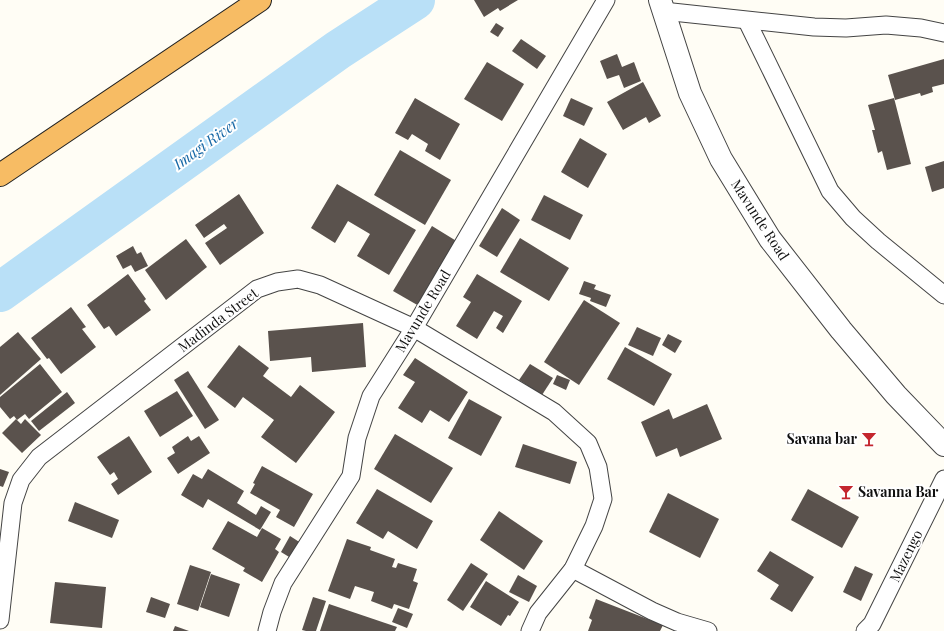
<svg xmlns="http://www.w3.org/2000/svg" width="944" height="631" viewBox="0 0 944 631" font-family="'Playfair Display',serif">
<rect width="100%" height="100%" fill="#fffdf5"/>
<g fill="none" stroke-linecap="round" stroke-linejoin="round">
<path stroke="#b9e0f7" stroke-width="40" d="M0 292 338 50 415 0"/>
</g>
<g fill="#5a524d">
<path d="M474 0H518L500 11 498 8 484 17Z"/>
<path d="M496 23 504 28 498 37 490 32Z"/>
<path d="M521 39 546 56 537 69 512 51Z"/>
<path d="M617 54 622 67 634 62 641 81 624 88 619 75 607 79 600 61Z"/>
<path d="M944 59V84L932 87 933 92 921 96 920 93 895 100 888 75Z"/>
<path d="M487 62 524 84 502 121 464 99Z"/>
<path d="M643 82 661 116 649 123 646 117 623 130 607 102Z"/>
<path d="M415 98 460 124 440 160 425 151 428 144 412 134 408 140 395 133Z"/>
<path d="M571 98 593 108 584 126 563 116Z"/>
<path d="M894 98 911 164 887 170 882 151 878 153 872 130H875L868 105Z"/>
<path d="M580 138 607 154 588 188 561 172Z"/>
<path d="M400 150 451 180 425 225 374 195Z"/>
<path d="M944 161V188L932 192 925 167Z"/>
<path d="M337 184 416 230 389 275 357 256 370 234 348 221 335 243 311 228Z"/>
<path d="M239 194 264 233 220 265 205 243 227 228 224 224 204 238 195 225Z"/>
<path d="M544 195 583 215 570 240 531 220Z"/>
<path d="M502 208 520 220 497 257 479 246Z"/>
<path d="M432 226 458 242 419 306 393 291Z"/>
<path d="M520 238 569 268 549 301 500 272Z"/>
<path d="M186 239 207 267 166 300 145 270Z"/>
<path d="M133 246 137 254 141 252 148 266 135 272 131 265 123 269 116 256Z"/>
<path d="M128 274 146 299 144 301 151 310 116 336 109 326 104 329 87 305Z"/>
<path d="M477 274 522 301 503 333 496 328 503 316 494 311 477 339 456 326 471 302 463 297Z"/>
<path d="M584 281 596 285 594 289 611 295 606 307 590 301 591 298 579 294Z"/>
<path d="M584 300 620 323 579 385 544 362Z"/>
<path d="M71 307 86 327 82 329 96 347 61 374 49 358 47 359 31 338Z"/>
<path d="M363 323 366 367 312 372 311 357 270 361 268 331Z"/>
<path d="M637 327 661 338 653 356 628 345Z"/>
<path d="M18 332 41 359 0 395V347Z"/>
<path d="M668 334 682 341 675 353 662 345Z"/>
<path d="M239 345 269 368 263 376 291 397 300 385 335 412 296 463 261 437 274 420 243 397 235 408 207 387Z"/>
<path d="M625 347 672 374 654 406 607 379Z"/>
<path d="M415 358 468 392 449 422 430 410 422 423 398 408 415 382 403 375Z"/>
<path d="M40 364 62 392 29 419 25 414 17 420 14 416 10 419 0 407V397Z"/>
<path d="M530 364 553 378 542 395 519 380Z"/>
<path d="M188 371 219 420 205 429 174 380Z"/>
<path d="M557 375 570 380 566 390 553 384Z"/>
<path d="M177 391 193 416 160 437 144 411Z"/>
<path d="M67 392 75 403 39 431 31 421Z"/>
<path d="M469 399 502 417 481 456 448 438Z"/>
<path d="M707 404 722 439 680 457 677 448 656 457 641 422 669 409 673 419Z"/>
<path d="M16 419 21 424 25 419 41 435 22 453 2 433Z"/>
<path d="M395 434 453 468 431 503 374 469Z"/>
<path d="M129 436 152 472 118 495 111 484 118 479 114 472 110 475 97 457Z"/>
<path d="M188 436 191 441 199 436 210 453 178 474 167 458 175 453 172 447Z"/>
<path d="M523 444 577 462 570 484 515 467Z"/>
<path d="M262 466 313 494 294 527 276 517 280 510 250 493 255 484 253 483Z"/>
<path d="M0 469 9 472 3 487 0 486Z"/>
<path d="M208 469 244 491 237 503 256 515 261 506 271 512 260 530 208 499 203 508 181 495 193 474 202 479Z"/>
<path d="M377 489 433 521 417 549 388 531 383 539 356 523Z"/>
<path d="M808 489 859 517 842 548 791 520Z"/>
<path d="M668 493 719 519 700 558 649 532Z"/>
<path d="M75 502 119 520 112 538 68 521Z"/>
<path d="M499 511 543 541 524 570 480 540Z"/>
<path d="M228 521 257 537 262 528 281 539 275 549 279 552 262 582 243 571 245 568 212 549Z"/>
<path d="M290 536 304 545 294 560 281 552Z"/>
<path d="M347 539 371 547 370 550 395 559 392 567 396 568 398 563 417 569 413 581 418 583 409 609 394 604 392 609 371 601 374 592 355 586 350 599 328 591Z"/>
<path d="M770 551 814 577 792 612 770 599 779 585 757 571Z"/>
<path d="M471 563 488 574 463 611 447 600Z"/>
<path d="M190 565 211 572 198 611 177 604Z"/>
<path d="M855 566 873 574 861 601 843 592Z"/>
<path d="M211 574 240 584 229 617 200 607Z"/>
<path d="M518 575 537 586 529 602 509 592Z"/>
<path d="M486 581 519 602 510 616 508 615 501 626 470 607Z"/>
<path d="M55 582 106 587 102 628 50 623Z"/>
<path d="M151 597 170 604 165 618 146 612Z"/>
<path d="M313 597 326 601 316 631H306L302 630Z"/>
<path d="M596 599 663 625 660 631H588L592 620 589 618Z"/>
<path d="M329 604 397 627 395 631H320Z"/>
<path d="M398 608 413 614 407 628 392 622Z"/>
<path d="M175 626 189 631H173Z"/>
</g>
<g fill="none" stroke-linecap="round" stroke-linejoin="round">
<g stroke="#444" stroke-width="19">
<g id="minor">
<path d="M663 11 814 27 846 28 886 25 921 28 944 33"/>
<path d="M747 21 830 191 853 218 878 241 944 295"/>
<path d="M573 569 652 611 677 622 708 631"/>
<path d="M0 620 13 503 21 480 39 457 257 289 277 282 298 279 320 285 414 328 554 412 588 443 598 467 603 499 594 526 573 569 538 613 530 631"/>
<path d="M267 631 272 612 283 583 351 476 357 438 371 396 414 328 606 0"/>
<path d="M865 631 872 624 944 479"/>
</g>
</g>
<g stroke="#444" stroke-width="24">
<path id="tertiary" d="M660 0 690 93 721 159 770 239 841 330 896 395 944 445"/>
</g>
<g stroke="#222" stroke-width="24">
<path id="trunk" d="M0 175 260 0"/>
</g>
<use href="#minor" stroke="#fff" stroke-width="17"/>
<use href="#tertiary" stroke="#fff" stroke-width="22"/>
<use href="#trunk" stroke="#f7bc64" stroke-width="22"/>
</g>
<defs>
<g id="bar-bare" transform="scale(1.2)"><path d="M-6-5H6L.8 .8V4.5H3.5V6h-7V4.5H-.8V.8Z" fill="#c4262e" stroke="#fff" stroke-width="2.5" paint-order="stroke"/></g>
</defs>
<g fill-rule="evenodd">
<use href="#bar-bare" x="869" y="439"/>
<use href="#bar-bare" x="846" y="492"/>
</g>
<g text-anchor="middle" stroke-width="4" stroke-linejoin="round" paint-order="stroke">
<g font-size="14" fill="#111" stroke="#fff">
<text transform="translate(760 220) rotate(57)" y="5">Mavunde Road</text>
<text transform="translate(423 311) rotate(-59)" y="5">Mavunde Road</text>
<text transform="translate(218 320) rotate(-37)" y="5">Madinda Street</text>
<text transform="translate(906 556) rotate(-64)" y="5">Mazengo</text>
</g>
<g font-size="14" font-weight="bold" fill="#111" stroke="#fff" text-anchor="end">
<text x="857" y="444">Savana bar</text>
<text x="858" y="497" text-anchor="start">Savanna Bar</text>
</g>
<g font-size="15" font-style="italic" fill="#1768a6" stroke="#fff">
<text transform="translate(206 144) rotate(-36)" y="5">Imagi River</text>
</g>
</g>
</svg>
